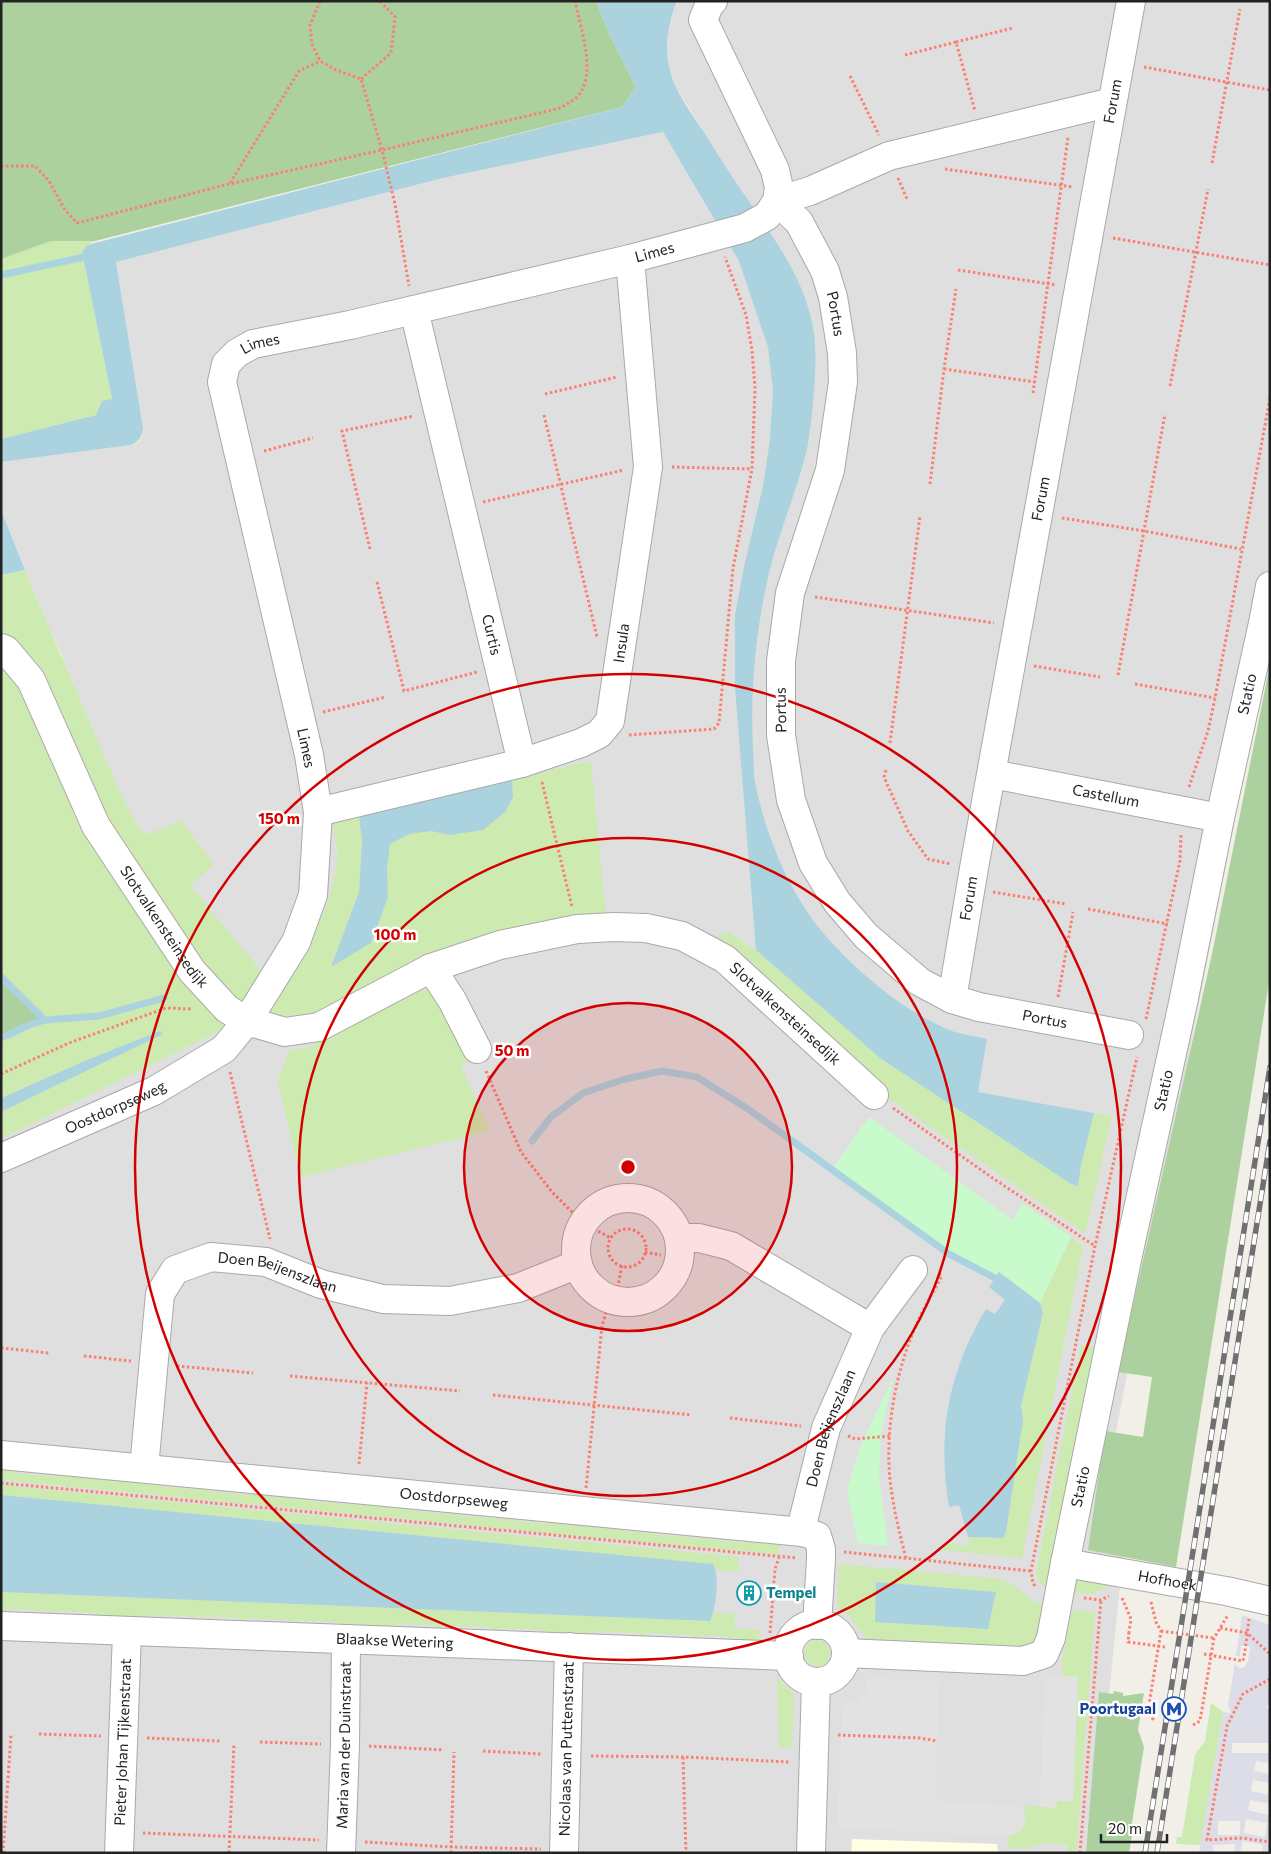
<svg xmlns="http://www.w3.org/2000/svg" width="1271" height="1854" viewBox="0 0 1271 1854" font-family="Commissioner,sans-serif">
<rect width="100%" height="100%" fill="#f2efe9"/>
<path fill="#e0dfdf" d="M677 1H1270V637L1095 1540 1124 1546 1093 1853H1V1139L128 1076 115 1057 99 1016 1 977 103 754 58 646 47 624 1 510V462L131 445 138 442 142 436 143 428 116 262 443 178 663 132 717 222 701 128 677 89 669 68 667 50 668 31Z"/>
<path fill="#ffffe5" d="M852 1839 997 1844 998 1851 1013 1853H851Z"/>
<g fill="#cdebb0" fill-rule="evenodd">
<path d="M51 241H95L87 245 82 252 112 399 102 402 96 415 1 439V259Z"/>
<path d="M25 570C42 613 61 654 79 696 98 741 116 788 141 831L148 834 181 821 214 864 190 885 263 973 244 1006 216 987 135 867 9 637 1 633V575Z"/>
<path d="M1 659 4 661 198 997 211 1013 226 1028 1 1139V1112L162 1034 160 1031 89 1059 1 1098V1038L45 1019 1 977Z"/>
<path d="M591 761 606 917 302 1020 268 1017C294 970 339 903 337 848 336 839 333 830 332 821L359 815 362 841 359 892 332 966 388 897 387 869 390 844 409 834 431 831 450 835 483 830 505 812 513 797 512 779Z"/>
<path d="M728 932 756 950 880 1058 1071 1184 1078 1186 1081 1165 1094 1113 1112 1116 1086 1231 1083 1232 882 1094 708 940Z"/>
<path d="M413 989 434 992 469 1062 461 1066 490 1131 300 1177 278 1081 289 1051 314 1046 319 1034Z"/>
<path d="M1071 1237 1083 1246 1022 1558 943 1550 944 1543 970 1546 968 1537 1002 1538 1006 1532 1023 1420 1021 1406 1043 1313 1040 1303Z"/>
<path d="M1081 1345 1097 1348 1048 1589C1039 1585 1036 1578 1037 1568Z"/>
<path d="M1 1463 15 1464V1473L54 1476 56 1468 158 1478V1486L198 1490 200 1482 208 1483 207 1491 247 1495 248 1487 301 1499 302 1492 309 1493 308 1501 350 1504 351 1497 407 1502 406 1510 450 1514 451 1506 457 1507 456 1515 501 1519 502 1511H508V1520L548 1524 549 1515 606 1521 605 1529 649 1533 650 1525 656 1526 655 1534 660 1535 701 1538 702 1530 708 1531 707 1539 747 1543 749 1535 780 1538 779 1554 660 1544 1 1480Z"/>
<path d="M1 1485 739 1557 738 1572 717 1570 713 1564 1 1495Z"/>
<path d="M839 1564 1003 1579C1021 1588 1024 1600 1046 1605L1040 1638 1029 1650 868 1641 851 1618 839 1609 837 1605ZM876 1582 996 1592 988 1629 876 1622Z"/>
<path d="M1082 1578 1114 1584 1110 1585 1093 1594 1071 1592 1074 1582Z"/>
<path d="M1 1592 710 1621 714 1613 735 1614V1628L760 1630 759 1646 737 1645V1637L698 1635 697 1644 691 1643V1635L645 1633 644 1641H639V1633L597 1631 596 1640 542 1637V1630L500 1628V1636H490V1627L443 1626 442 1634H436V1625L394 1624 393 1632 337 1630V1622L295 1620V1628H289V1620L247 1618 246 1626H239V1618L196 1616 195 1624H189V1616L150 1615 149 1623 95 1621V1613L54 1611 53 1619H48V1611L7 1609 6 1617H1Z"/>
<path d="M1077 1610 1095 1613 1076 1853H1067L1068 1845 1043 1843 1027 1849 1007 1848 1008 1836 1021 1831 1026 1819 1022 1807 1034 1806 1056 1808 1057 1801H1073L1078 1678 1062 1676V1661L1071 1614Z"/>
<circle cx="817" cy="1653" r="13"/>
<path d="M777 1677 794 1694 792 1748 779 1747Z"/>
<path d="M1211 1703 1223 1712 1201 1845 1176 1844 1177 1837H1182L1195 1755 1205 1741Z"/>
</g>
<g fill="#add19e">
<path d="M1 1H596L608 31 636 87 622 107 95 241H51L1 259Z"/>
<path d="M1270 664V976L1176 1567 1088 1550 1105 1431 1143 1437 1152 1377 1118 1372 1212 954Z"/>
<path d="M1 977 45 1020 29 1025 1 1038Z"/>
<path d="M1114 1691 1123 1693V1696L1144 1693 1138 1730 1144 1747 1131 1829 1133 1830 1129 1853H1086L1099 1692 1113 1694Z"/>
</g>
<g fill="#c8facc">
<path d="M869 1117 1013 1220 1023 1203 1071 1237 1040 1303 999 1272 995 1278 948 1254 832 1169Z"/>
<path d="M894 1376 881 1433 879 1479 888 1546 858 1543 847 1490 862 1442Z"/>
</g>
<g fill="#e2e2e2">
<path d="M1062 1676 1078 1677 1073 1801H1057L1056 1808 1040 1806 1045 1679Z"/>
<path d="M867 1678 939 1680 935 1801 1015 1805 1022 1807 1026 1819 1021 1831 1008 1836 837 1828 843 1702H858L859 1696 865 1695Z"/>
</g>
<path fill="#dddde8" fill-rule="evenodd" d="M1242 1615 1270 1625V1704L1266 1706 1270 1713V1743H1232V1753H1270V1763L1256 1761 1254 1771 1270 1774V1783L1253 1780 1251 1791 1270 1795V1804L1250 1800 1248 1810 1268 1815 1270 1809V1853H1262L1263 1845 1243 1841 1240 1853H1235V1844L1213 1845V1853H1199L1223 1712 1231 1713 1228 1705 1235 1664 1239 1668H1243L1246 1665 1248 1661 1250 1648 1247 1645 1241 1646 1240 1657 1236 1656ZM1246 1819 1267 1823 1265 1837 1244 1833ZM1240 1821V1835H1218V1821Z"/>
<g fill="#aad3df">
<path d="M596 1H677C669 22 664 44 669 66 674 91 691 113 705 134 719 156 733 179 748 200 776 242 803 276 813 327 818 359 814 392 811 423 809 433 809 443 806 453 796 493 779 532 769 573 756 629 750 689 753 746 754 758 753 771 755 782 766 838 792 901 832 943 866 979 905 1012 952 1031 963 1035 976 1036 987 1039L978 1092 1094 1113 1081 1165 1078 1186 1071 1184 880 1058 756 950 735 688V615L744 567 763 486 770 439 773 390 768 347 739 261 663 132 443 178 116 262 143 428C142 437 139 441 131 445L1 462V439L96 415 102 401 112 399 82 252 87 245 622 107 636 87 608 31Z"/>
<path d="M1 510 25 570 1 575Z"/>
<path d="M512 779 513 797 505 812 483 830 450 835 431 831 409 834 390 844 387 869 388 897 371 943 331 967 359 892 362 841 359 815Z"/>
<path d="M160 1031 163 1034 1 1112V1098L89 1059Z"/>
<path d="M999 1272 1040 1303 1043 1313 1021 1406 1023 1420 1006 1532 1003 1538 968 1537 959 1505 949 1507C937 1435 948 1372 986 1309L995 1314 1005 1300 989 1287Z"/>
<path d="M1 1495 713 1564C720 1576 716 1609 710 1621L1 1592Z"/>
<path d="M876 1582 996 1592 988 1629 875 1622Z"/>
</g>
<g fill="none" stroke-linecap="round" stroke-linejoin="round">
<g stroke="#aad3df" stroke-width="7">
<path d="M1 275 84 257"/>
<path d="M1 977 45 1020"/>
<path d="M1 1038 29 1025 45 1020 99 1016 164 998"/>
<path d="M532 1141 551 1117 583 1093 625 1079 662 1071 697 1077 748 1109 949 1254 995 1278"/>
</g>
<g stroke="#a9a9a9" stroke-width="30">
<g id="minor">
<path id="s1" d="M777 201 799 222 825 271 833 297 842 353 843 382 830 470 790 593 781 661V735L791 800 813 863 837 902 866 936 920 982 952 999 979 1007 1129 1035"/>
<path d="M777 201 810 191 889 156 1112 102"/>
<path id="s2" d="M414 310 522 763"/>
<path id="s3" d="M1 648 6 650 31 680 96 826 192 971 227 1009 247 1021 285 1032 319 1027 431 968 500 945 577 929 614 927 646 928 682 936 725 959 874 1095"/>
<path id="s4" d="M992 774 1220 818"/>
<path id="s5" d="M318 812 522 763 581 743 599 734 610 721 648 467 630 259"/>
<path d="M431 968 452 1000 477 1049"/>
<path id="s6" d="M952 999 974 868 1131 1"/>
<path id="s7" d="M1 1158 154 1091 224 1049 247 1021 296 942 313 895 318 812 309 755 222 382 226 364 237 353 253 344 350 325 630 259 745 228 767 216 777 201 779 188 775 170 703 20 710 3 713 1"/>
<circle cx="628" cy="1250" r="52"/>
<path d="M679 1238H699L731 1246 870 1328"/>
<path id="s8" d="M1 1455 802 1532 817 1536 821 1549V1559L817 1625"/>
<path id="s9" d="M144 1468 160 1294 175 1270 211 1257 266 1262 321 1284 383 1299 450 1301 518 1288 578 1264"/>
<path id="s10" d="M802 1532 804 1517 826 1428 870 1328 913 1270"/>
<path id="s11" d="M1065 1563 1226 1591 1270 1601"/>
<circle cx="817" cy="1653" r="29"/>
<path id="s12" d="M1 1626 789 1656"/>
<path id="s13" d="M846 1653 1023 1661 1044 1654 1051 1638 1065 1563 1128 1255 1183 1003 1220 818 1263 623 1270 586"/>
<path id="s14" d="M119 1853 127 1632"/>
<path id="s15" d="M341 1853 345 1745 346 1639"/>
<path id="s16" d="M564 1853 569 1647"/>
<path d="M811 1853 816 1682"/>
</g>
</g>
<g stroke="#fa8072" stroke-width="3" stroke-dasharray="2.5 2.5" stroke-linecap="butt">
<path d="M320 1 310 25 312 44 320 61 336 70 361 79 382 150 395 204 409 286"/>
<path d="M956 42 1013 28"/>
<path d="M905 55 956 42 975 111"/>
<path d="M1144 67 1270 90"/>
<path d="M850 76 879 135"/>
<path d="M361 79 391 53 395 17 380 1"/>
<path d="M1212 163 1240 9"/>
<path d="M1 166H35L49 181 65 210 77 223 225 185 382 150 561 108C566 104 573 101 577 97 598 75 580 27 575 1"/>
<path d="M945 169 1073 187"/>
<path d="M898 178 907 199"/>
<path d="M230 183 299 71 320 61"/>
<path d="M1113 238 1270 265"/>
<path d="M958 270 1056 285"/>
<path d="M944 369 1035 382"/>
<path d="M1170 386 1208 189"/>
<path d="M1033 393 1068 137"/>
<path d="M545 394 617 377"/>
<path d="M544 415 597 637"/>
<path d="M264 451 313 438"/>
<path d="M672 467 752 469"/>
<path d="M930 484 944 369 956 289"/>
<path d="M483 502 624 470"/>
<path d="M1062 518 1144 531 1241 549"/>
<path d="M370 549 342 431 414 416"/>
<path d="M377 582 404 691 477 672"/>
<path d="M815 597 994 623"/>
<path d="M1034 666 1100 677"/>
<path d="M1118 675 1165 414"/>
<path d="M1135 684 1215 698"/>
<path d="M323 712 386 697"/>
<path d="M629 735 714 729 719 723 733 568 752 469 755 388 752 350 746 315 725 257"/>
<path d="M890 743 920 516"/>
<path d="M886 770 884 777 908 831 928 859 951 864"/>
<path d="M542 782 572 907"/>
<path d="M1189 787 1208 731 1215 698 1270 398"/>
<path d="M993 892 1066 904"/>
<path d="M1088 909 1168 924"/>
<path d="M1058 997 1073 912"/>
<path d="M1146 1019 1180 861 1181 834"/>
<path d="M486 1071 521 1152 552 1192 583 1223 611 1238"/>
<path d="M230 1072 270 1239"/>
<path d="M1 1074 69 1043 166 1008 193 1009"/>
<path d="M893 1108 994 1179 1095 1246"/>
<circle cx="627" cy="1248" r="19"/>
<path d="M645 1252 661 1255"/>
<path d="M1 1348 49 1353"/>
<path d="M84 1356 131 1361"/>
<path d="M177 1366 253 1373"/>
<path d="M290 1376 460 1391"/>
<path d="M493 1395 691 1415"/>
<path d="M730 1418 801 1426"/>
<path d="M848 1436 855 1439 890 1436"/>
<path d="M359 1464 367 1383"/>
<path d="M1 1483 797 1558"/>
<path d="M586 1488 602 1326 607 1309 615 1300 622 1266"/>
<path d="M844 1552 1031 1571"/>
<path d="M906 1558C899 1532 893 1506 890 1480 885 1428 896 1370 917 1323 924 1307 934 1291 942 1276L937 1273"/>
<path d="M1035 1586 1033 1583 1031 1571 1095 1246 1137 1057"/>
<path d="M1084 1598 1101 1600 1109 1596"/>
<path d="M1122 1598 1131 1619 1129 1632"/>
<path d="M1151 1602 1156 1622 1161 1631 1148 1711 1154 1721"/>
<path d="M1220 1628 1247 1633 1270 1654"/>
<path d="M1161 1631 1214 1638"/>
<path d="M770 1633 775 1569 779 1558"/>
<path d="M1245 1651 1249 1619"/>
<path d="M1270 1679 1243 1694 1227 1726 1207 1840 1242 1838 1270 1842"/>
<path d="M1193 1725 1200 1721 1214 1638 1228 1615"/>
<path d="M39 1734 101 1736"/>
<path d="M838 1735 920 1738 937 1741"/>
<path d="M147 1738 220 1741"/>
<path d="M260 1742 321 1744"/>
<path d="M369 1746 444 1750"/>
<path d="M483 1751 542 1754"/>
<path d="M591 1756 683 1757 790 1762"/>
<path d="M683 1757 686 1853"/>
<path d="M143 1833 319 1840"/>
<path d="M365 1842 451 1847 541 1849"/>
<path d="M3 1853 11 1735"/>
<path d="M229 1853 234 1744"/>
<path d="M451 1853 454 1752"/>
<path d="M1080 1853 1101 1600"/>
</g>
<use href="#minor" stroke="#fff" stroke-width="28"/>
<g stroke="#707070" stroke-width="5.5">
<g id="rail">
<path d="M1145 1853 1270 1067"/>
<path d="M1157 1853 1270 1141"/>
</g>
</g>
<use href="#rail" stroke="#fff" stroke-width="4" stroke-dasharray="11" stroke-linecap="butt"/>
<g stroke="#fa8072" stroke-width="3" stroke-dasharray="2.5 2.5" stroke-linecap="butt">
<path d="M1129 1632 1128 1642 1165 1647"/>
<path d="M1204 1654 1243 1661 1245 1651"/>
</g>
</g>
<circle cx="628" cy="1167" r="164" fill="#d40000" fill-opacity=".12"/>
<g fill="none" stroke="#d40000" stroke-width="2.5">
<circle cx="628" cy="1167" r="164"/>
<circle cx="628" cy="1167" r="329"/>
<circle cx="628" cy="1167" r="493"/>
</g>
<defs>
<g id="building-ring" transform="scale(1.25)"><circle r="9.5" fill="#fff" stroke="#0f9aa8" stroke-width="1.5"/><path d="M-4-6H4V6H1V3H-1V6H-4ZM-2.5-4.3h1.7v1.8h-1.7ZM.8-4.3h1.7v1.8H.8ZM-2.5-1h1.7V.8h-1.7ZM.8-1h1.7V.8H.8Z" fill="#0f9aa8"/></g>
<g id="metro-ring" transform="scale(1.25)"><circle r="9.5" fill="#fff" stroke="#1a4fb4" stroke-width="1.5"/><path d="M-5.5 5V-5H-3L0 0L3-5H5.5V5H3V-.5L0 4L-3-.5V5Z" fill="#1a4fb4"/></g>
</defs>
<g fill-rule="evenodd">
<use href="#building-ring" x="749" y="1593"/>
<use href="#metro-ring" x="1174" y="1709"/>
</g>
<g text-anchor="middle" stroke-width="5" stroke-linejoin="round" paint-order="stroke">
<g font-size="15" fill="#222" stroke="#fff">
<text dy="5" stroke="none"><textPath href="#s6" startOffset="912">Forum</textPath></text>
<text dy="5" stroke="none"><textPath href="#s7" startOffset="1416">Limes</textPath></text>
<text dy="5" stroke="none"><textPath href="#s1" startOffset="130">Portus</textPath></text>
<text dy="5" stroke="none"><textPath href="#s7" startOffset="1011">Limes</textPath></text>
<text dy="5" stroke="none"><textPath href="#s6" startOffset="508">Forum</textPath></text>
<text dy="5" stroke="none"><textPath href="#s2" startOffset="334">Curtis</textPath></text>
<text dy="5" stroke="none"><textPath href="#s5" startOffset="388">Insula</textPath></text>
<text dy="5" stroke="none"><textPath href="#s13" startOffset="1181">Statio</textPath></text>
<text transform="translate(781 710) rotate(-91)" y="5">Portus</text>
<text transform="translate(306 748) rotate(78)" y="5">Limes</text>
<text dy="5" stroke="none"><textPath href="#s4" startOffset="116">Castellum</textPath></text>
<text dy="5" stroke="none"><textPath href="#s6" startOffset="102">Forum</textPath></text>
<text dy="5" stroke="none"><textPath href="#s3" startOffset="326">Slotvalkensteinsedijk</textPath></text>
<text dy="5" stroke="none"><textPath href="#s3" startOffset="1041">Slotvalkensteinsedijk</textPath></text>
<text dy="5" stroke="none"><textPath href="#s1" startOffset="985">Portus</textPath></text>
<text dy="5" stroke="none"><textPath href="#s13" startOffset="776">Statio</textPath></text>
<text dy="5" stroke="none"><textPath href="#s7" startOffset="125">Oostdorpseweg</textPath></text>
<text dy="5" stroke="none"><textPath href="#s9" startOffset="310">Doen Beijenszlaan</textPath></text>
<text dy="5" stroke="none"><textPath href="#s10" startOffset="108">Doen Beijenszlaan</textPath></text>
<text dy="5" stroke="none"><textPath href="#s13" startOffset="371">Statio</textPath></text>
<text dy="5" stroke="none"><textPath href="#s8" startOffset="455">Oostdorpseweg</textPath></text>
<text dy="5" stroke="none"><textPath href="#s11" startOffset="104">Hofhoek</textPath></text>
<text dy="5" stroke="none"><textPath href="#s12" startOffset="394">Blaakse Wetering</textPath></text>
<text dy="5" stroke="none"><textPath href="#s14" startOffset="111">Pieter Johan Tijkenstraat</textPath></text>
<text dy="5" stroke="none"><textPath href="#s15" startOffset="108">Maria van der Duinstraat</textPath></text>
<text dy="5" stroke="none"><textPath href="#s16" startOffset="104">Nicolaas van Puttenstraat</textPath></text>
</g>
<g font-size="15" font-weight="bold" fill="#0d838f" stroke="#fff" text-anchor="start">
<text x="766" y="1598">Tempel</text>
</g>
<g font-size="15" font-weight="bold" fill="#164399" stroke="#fff" text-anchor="end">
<text x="1156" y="1714">Poortugaal</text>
</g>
</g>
<circle cx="628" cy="1167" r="8" fill="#d40000" stroke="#fff" stroke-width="2.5"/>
<g font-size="15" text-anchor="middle" font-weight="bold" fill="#d40000" stroke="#fff" stroke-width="5" stroke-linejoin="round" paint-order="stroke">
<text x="279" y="824">150 m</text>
<text x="395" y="940">100 m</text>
<text x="512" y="1056">50 m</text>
</g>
<rect width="1271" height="1854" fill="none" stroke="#222222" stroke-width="5"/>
<path d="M1101 1834v8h66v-8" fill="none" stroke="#222222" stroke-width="2.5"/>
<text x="1108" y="1834" font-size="15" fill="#222222" stroke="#ffffff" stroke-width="4" paint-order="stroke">20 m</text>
</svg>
